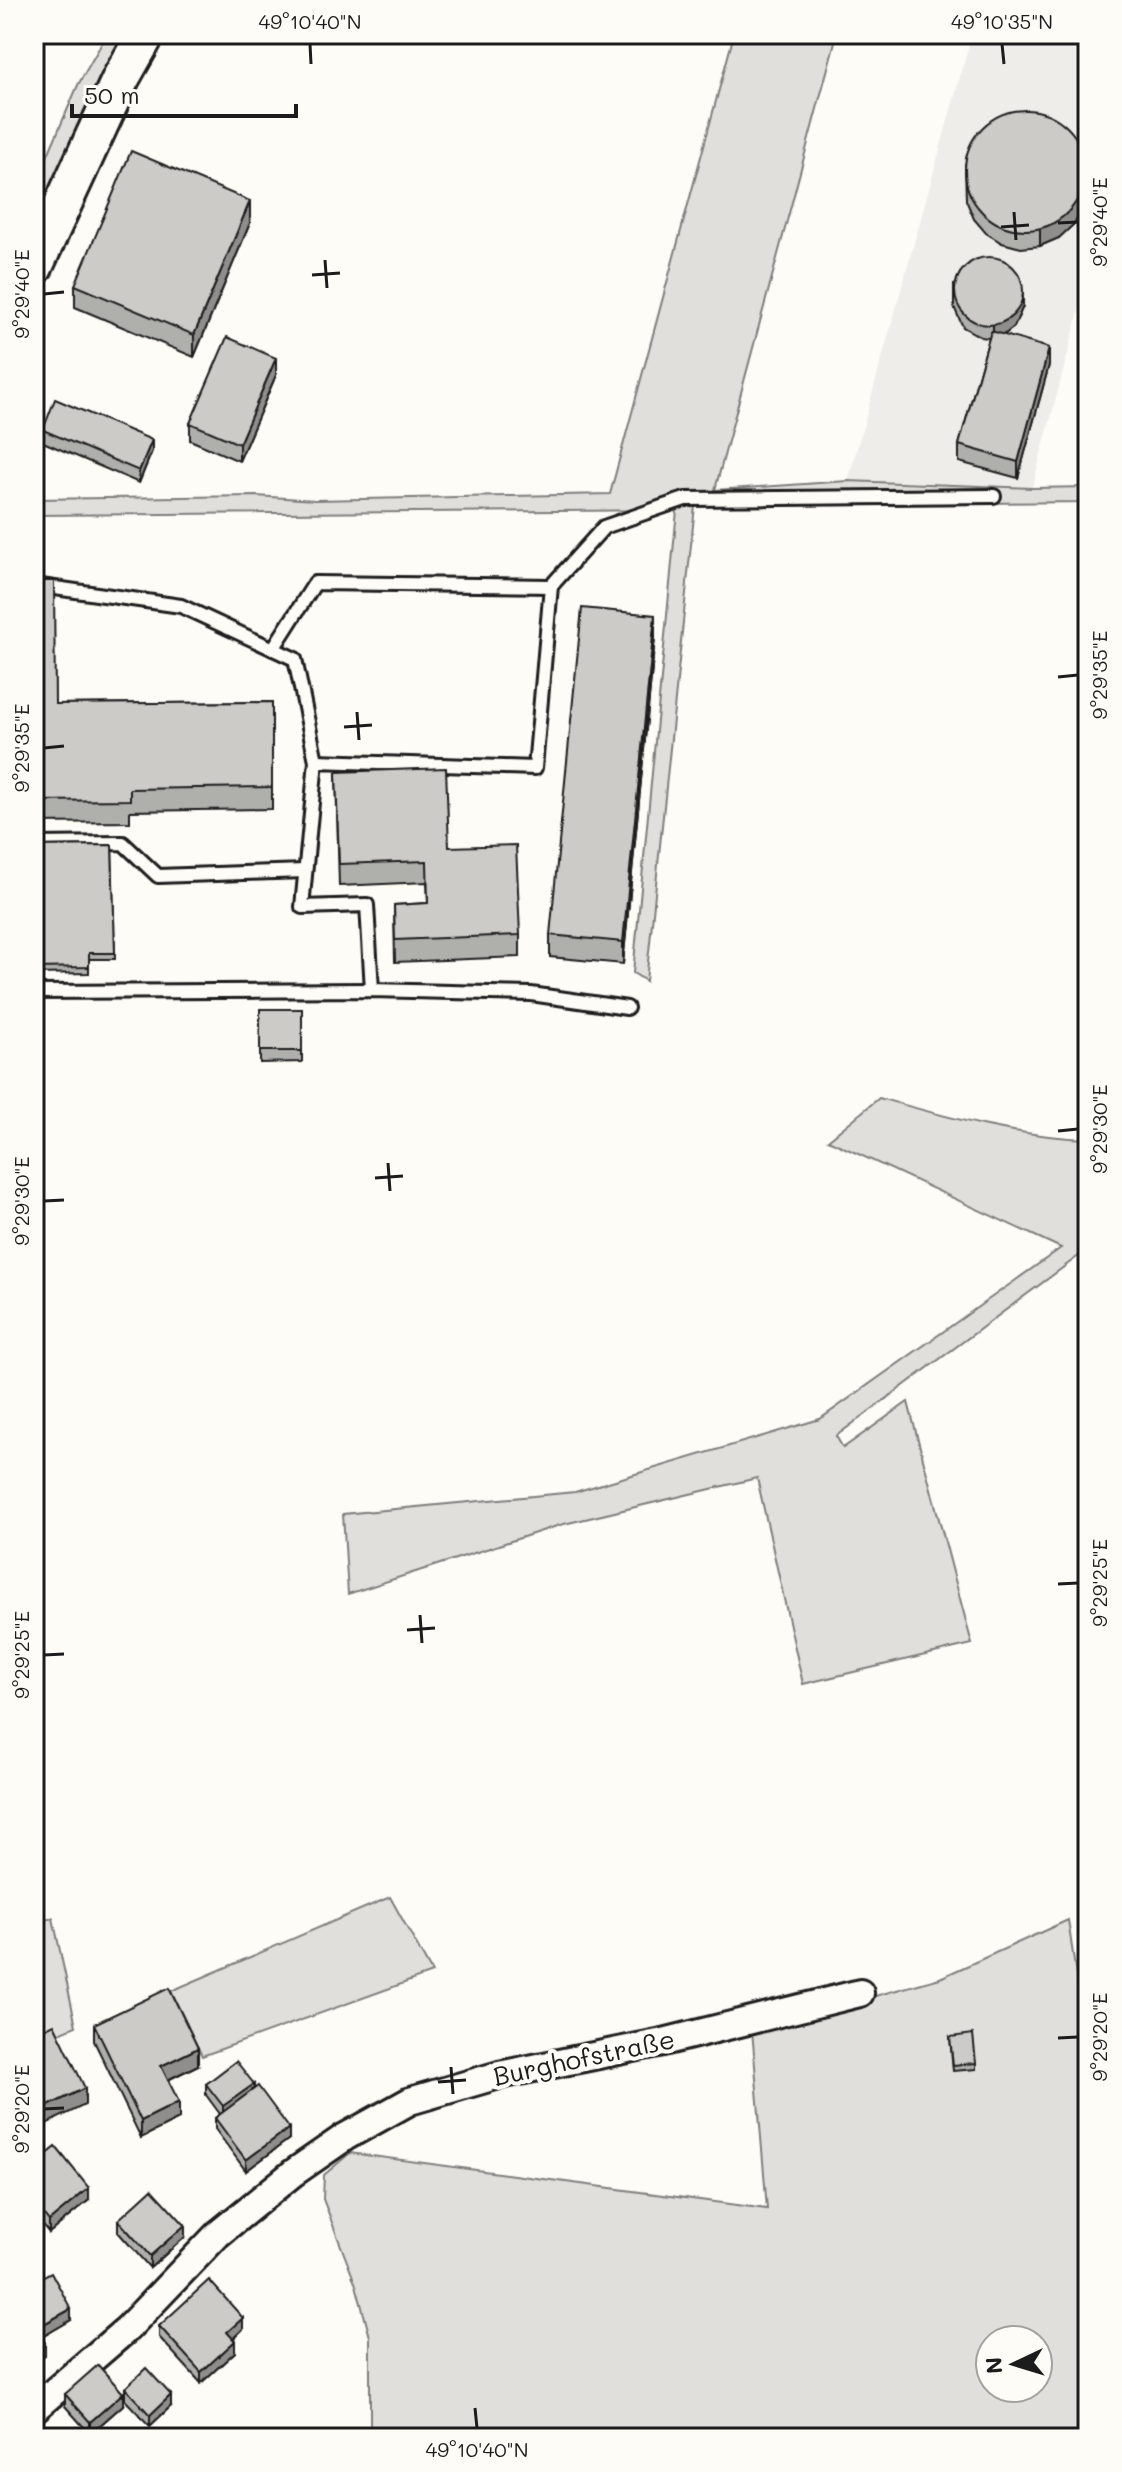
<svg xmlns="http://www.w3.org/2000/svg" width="1122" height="2472" viewBox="0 0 1122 2472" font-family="Mali,sans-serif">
<rect width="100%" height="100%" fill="#fdfcf7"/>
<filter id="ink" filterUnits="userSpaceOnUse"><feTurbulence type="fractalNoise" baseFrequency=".0125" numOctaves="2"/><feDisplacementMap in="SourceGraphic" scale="16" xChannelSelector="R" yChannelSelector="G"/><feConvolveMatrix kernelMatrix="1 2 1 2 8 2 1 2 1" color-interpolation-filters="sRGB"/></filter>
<g filter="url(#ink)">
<path fill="#eeede9" d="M972 34H1088V278L1032 488 848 481Z"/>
<g fill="#e0dfdb" stroke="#7e7e7c" stroke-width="2" fill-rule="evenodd">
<path d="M107 34H126L99 78 34 225V187L78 85Z"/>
<path d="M734 34H837L715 490 848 481 1032 488 1088 487V502L695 506 646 981 633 973 677 510 34 515V499L256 496 315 500 610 494Z"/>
<path d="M879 1098C947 1117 1017 1137 1088 1139V1249L836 1436 843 1448 908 1402 972 1644 803 1684 757 1478 560 1525 348 1594 343 1514 575 1492 820 1419 1061 1248 828 1140Z"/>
<path d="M390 1897 432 1973 202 2056 171 1991Z"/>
<path d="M53 1918 76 2026 34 2044V1922Z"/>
<path d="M1068 1920 1088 2058V2438H370V2337L356 2285 323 2199 324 2175 350 2153 767 2209 752 2030 940 1978ZM990 2340H1038V2388H990Z"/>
</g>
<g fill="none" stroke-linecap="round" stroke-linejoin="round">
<g stroke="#1c1c1c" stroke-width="18">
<g id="lane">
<path d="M34 585 181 606 295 659 316 761"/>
<path d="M273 649 315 583 551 586"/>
<path d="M34 844 123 843 158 876 305 871"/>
<path d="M372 990 367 905 302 907 316 761 535 768 551 586 604 527 685 499 994 496"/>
<path d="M34 992 372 990 531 994 627 1008"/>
</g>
</g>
<g stroke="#1c1c1c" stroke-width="32">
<path id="street" d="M34 2409 127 2329 218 2234 293 2173 345 2137 410 2101 499 2075 663 2042 860 1993"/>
</g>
<g stroke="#1c1c1c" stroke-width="42">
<path id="secondary" d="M34 267 121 78 146 34"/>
</g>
<use href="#lane" stroke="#fdfcf7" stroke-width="12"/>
<use href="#street" stroke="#fdfcf7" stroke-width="26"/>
<use href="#secondary" stroke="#fdfcf7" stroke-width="36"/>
</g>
<g fill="#afafac" stroke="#1c1c1c" stroke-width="2">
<path d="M965 164 1086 186 1083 206 1074 224 1059 238 1040 246 1021 248 1002 243 986 233 974 219 966 200Z"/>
<path d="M250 223 194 357 75 307V285Z"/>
<path d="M954 285 1023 306 1014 327 1003 335 1049 365 1018 478 959 462V445L989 338 981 337 963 327 954 307Z"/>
<path d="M276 375 239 461 190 440V423Z"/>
<path d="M43 430 152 451 139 483 43 442Z"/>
<path d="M34 581 55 704 272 702V809L130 811V822L34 823Z"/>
<path d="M655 637 623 964 550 957V935Z"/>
<path d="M336 772 449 847 520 935V957L395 962 394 905 428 903 427 882 339 886Z"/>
<path d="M112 845 115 959H89V973L34 974V846Z"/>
<path d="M260 1009H302V1062L260 1063Z"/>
<path d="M94 2024 198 2065 168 2080 179 2119 141 2138 94 2041Z"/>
<path d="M950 2037 976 2063V2069L953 2071Z"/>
<path d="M206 2084 254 2089 289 2139 246 2171 215 2129V2118L220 2114 206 2095Z"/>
<path d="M34 2165 89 2200 49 2233 34 2214Z"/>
<path d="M118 2220 185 2237 150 2268 118 2232Z"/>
<path d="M34 2281 71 2320 42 2337 45 2355 34 2360Z"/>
<path d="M159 2326 243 2329 233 2339 235 2352 201 2383 159 2337Z"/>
<path d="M125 2388 171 2406 150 2426 125 2400Z"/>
<path d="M65 2394 123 2405 90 2434 65 2406Z"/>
</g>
<g fill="#8f8e8c" stroke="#1c1c1c" stroke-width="2">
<path d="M1086 169V186L1083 206 1074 224 1059 238 1040 246V229Z"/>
<path d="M250 201V223L194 357V335Z"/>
<path d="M1023 294V306L1014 327 1005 334 993 338V326Z"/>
<path d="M1049 348V365L1018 478V462Z"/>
<path d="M276 358V375L239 461V444Z"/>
<path d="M152 440V451L139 483V471Z"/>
<path d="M655 615V637L623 964V942Z"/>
<path d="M198 2048V2065L161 2083V2066Z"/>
<path d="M254 2084V2096L223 2118V2106Z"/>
<path d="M85 2088V2105L34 2130V2113Z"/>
<path d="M179 2102V2119L141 2138V2121Z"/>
<path d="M289 2128V2139L246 2171V2160Z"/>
<path d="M89 2188V2200L49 2233V2221Z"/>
<path d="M185 2225V2237L150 2268V2256Z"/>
<path d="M71 2309V2320L42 2337V2325Z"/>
<path d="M243 2318V2329L227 2344V2332Z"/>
<path d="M235 2341V2352L201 2383V2372Z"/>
<path d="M45 2343V2355L34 2360V2349Z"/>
<path d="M123 2393V2405L90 2434V2422Z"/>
<path d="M171 2395V2406L150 2426V2415Z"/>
</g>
<g fill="#cccbc8" stroke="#1c1c1c" stroke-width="2">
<circle cx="1025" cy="170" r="60"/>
<path d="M131 151 250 201 194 335 75 285Z"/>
<circle cx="989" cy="291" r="34"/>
<path d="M991 331 1049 348 1018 462 959 445Z"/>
<path d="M227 337 276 358 239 444 190 423Z"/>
<path d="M55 399 152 440 139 471 43 430Z"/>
<path d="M34 581H54L55 704 272 702V787L130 789V800L34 801Z"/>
<path d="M582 608 655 615 623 942 550 935Z"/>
<path d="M446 768 449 847 516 845 520 935 395 940 394 905 428 903 427 861 339 864 336 772Z"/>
<path d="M112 845 115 953H89V967L34 968V846Z"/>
<rect x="260" y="1009" width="42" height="42"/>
<path d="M169 1988 198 2048 161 2066 179 2102 141 2121 94 2024Z"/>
<path d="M54 2024 85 2088 34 2113V2034Z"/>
<path d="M973 2034 976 2063 953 2065 950 2037Z"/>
<path d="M236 2061 254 2084 223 2106 206 2084Z"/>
<path d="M258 2086 289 2128 246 2160 215 2118Z"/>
<path d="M56 2147 89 2188 49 2221 34 2202V2165Z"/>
<path d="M152 2189 185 2225 150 2256 118 2220Z"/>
<path d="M51 2272 71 2309 42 2325 34 2311V2281Z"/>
<path d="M209 2280 243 2318 227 2332 235 2341 201 2372 159 2326Z"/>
<path d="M34 2322 45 2343 34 2349Z"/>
<path d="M98 2365 123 2393 90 2422 65 2394Z"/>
<path d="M146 2368 171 2395 150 2415 125 2388Z"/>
</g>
</g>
<path fill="none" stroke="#1c1c1c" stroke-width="3" d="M310 44 311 64M1002 44 1004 64M1014 212 1016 240M1058 223 1078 222M1001 227 1029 225M325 260 327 288M312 275 340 273M44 294 64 292M1058 677 1078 675M357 712 359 740M344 727 372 725M44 748 64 746M1058 1131 1078 1129M388 1163 390 1191M375 1178 403 1176M44 1201 64 1200M1058 1584 1078 1583M420 1615 422 1643M407 1630 435 1628M44 1655 64 1654M1058 2038 1078 2037M451 2067 453 2094M438 2082 466 2080M44 2109 64 2108M475 2408 477 2428"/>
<g text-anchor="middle" stroke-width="8" stroke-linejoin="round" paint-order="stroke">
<g font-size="26" fill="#1c1c1c" stroke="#fdfcf7">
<text transform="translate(584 2058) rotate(-12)" y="9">Burghofstraße</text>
</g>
</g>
<rect width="1122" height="2472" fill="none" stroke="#fdfcf7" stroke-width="88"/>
<g transform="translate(1014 2364) rotate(266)"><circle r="38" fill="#fdfcf7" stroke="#a3a29f" stroke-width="2"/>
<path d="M0-6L14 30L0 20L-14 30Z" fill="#1c1c1c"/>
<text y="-12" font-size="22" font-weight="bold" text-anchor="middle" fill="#1c1c1c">N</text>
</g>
<path d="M72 104v12h224v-12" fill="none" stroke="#1c1c1c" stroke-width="4"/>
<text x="84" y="104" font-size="24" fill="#1c1c1c" stroke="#fdfcf7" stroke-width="6" paint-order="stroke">50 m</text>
<rect x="44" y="44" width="1034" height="2384" fill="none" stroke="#1c1c1c" stroke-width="3"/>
<g font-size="20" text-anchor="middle" fill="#1c1c1c">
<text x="310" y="29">49°10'40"N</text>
<text x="1002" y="29">49°10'35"N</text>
<text transform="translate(1100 222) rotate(-90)" y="7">9°29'40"E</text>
<text transform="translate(22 294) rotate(-90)" y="7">9°29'40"E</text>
<text transform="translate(1100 675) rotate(-90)" y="7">9°29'35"E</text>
<text transform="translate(22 748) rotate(-90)" y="7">9°29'35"E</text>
<text transform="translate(1100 1129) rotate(-90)" y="7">9°29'30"E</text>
<text transform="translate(22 1201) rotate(-90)" y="7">9°29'30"E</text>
<text transform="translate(1100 1583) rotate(-90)" y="7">9°29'25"E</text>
<text transform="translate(22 1655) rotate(-90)" y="7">9°29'25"E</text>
<text transform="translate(1100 2037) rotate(-90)" y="7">9°29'20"E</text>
<text transform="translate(22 2109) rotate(-90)" y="7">9°29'20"E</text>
<text x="477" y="2457">49°10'40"N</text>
</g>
</svg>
